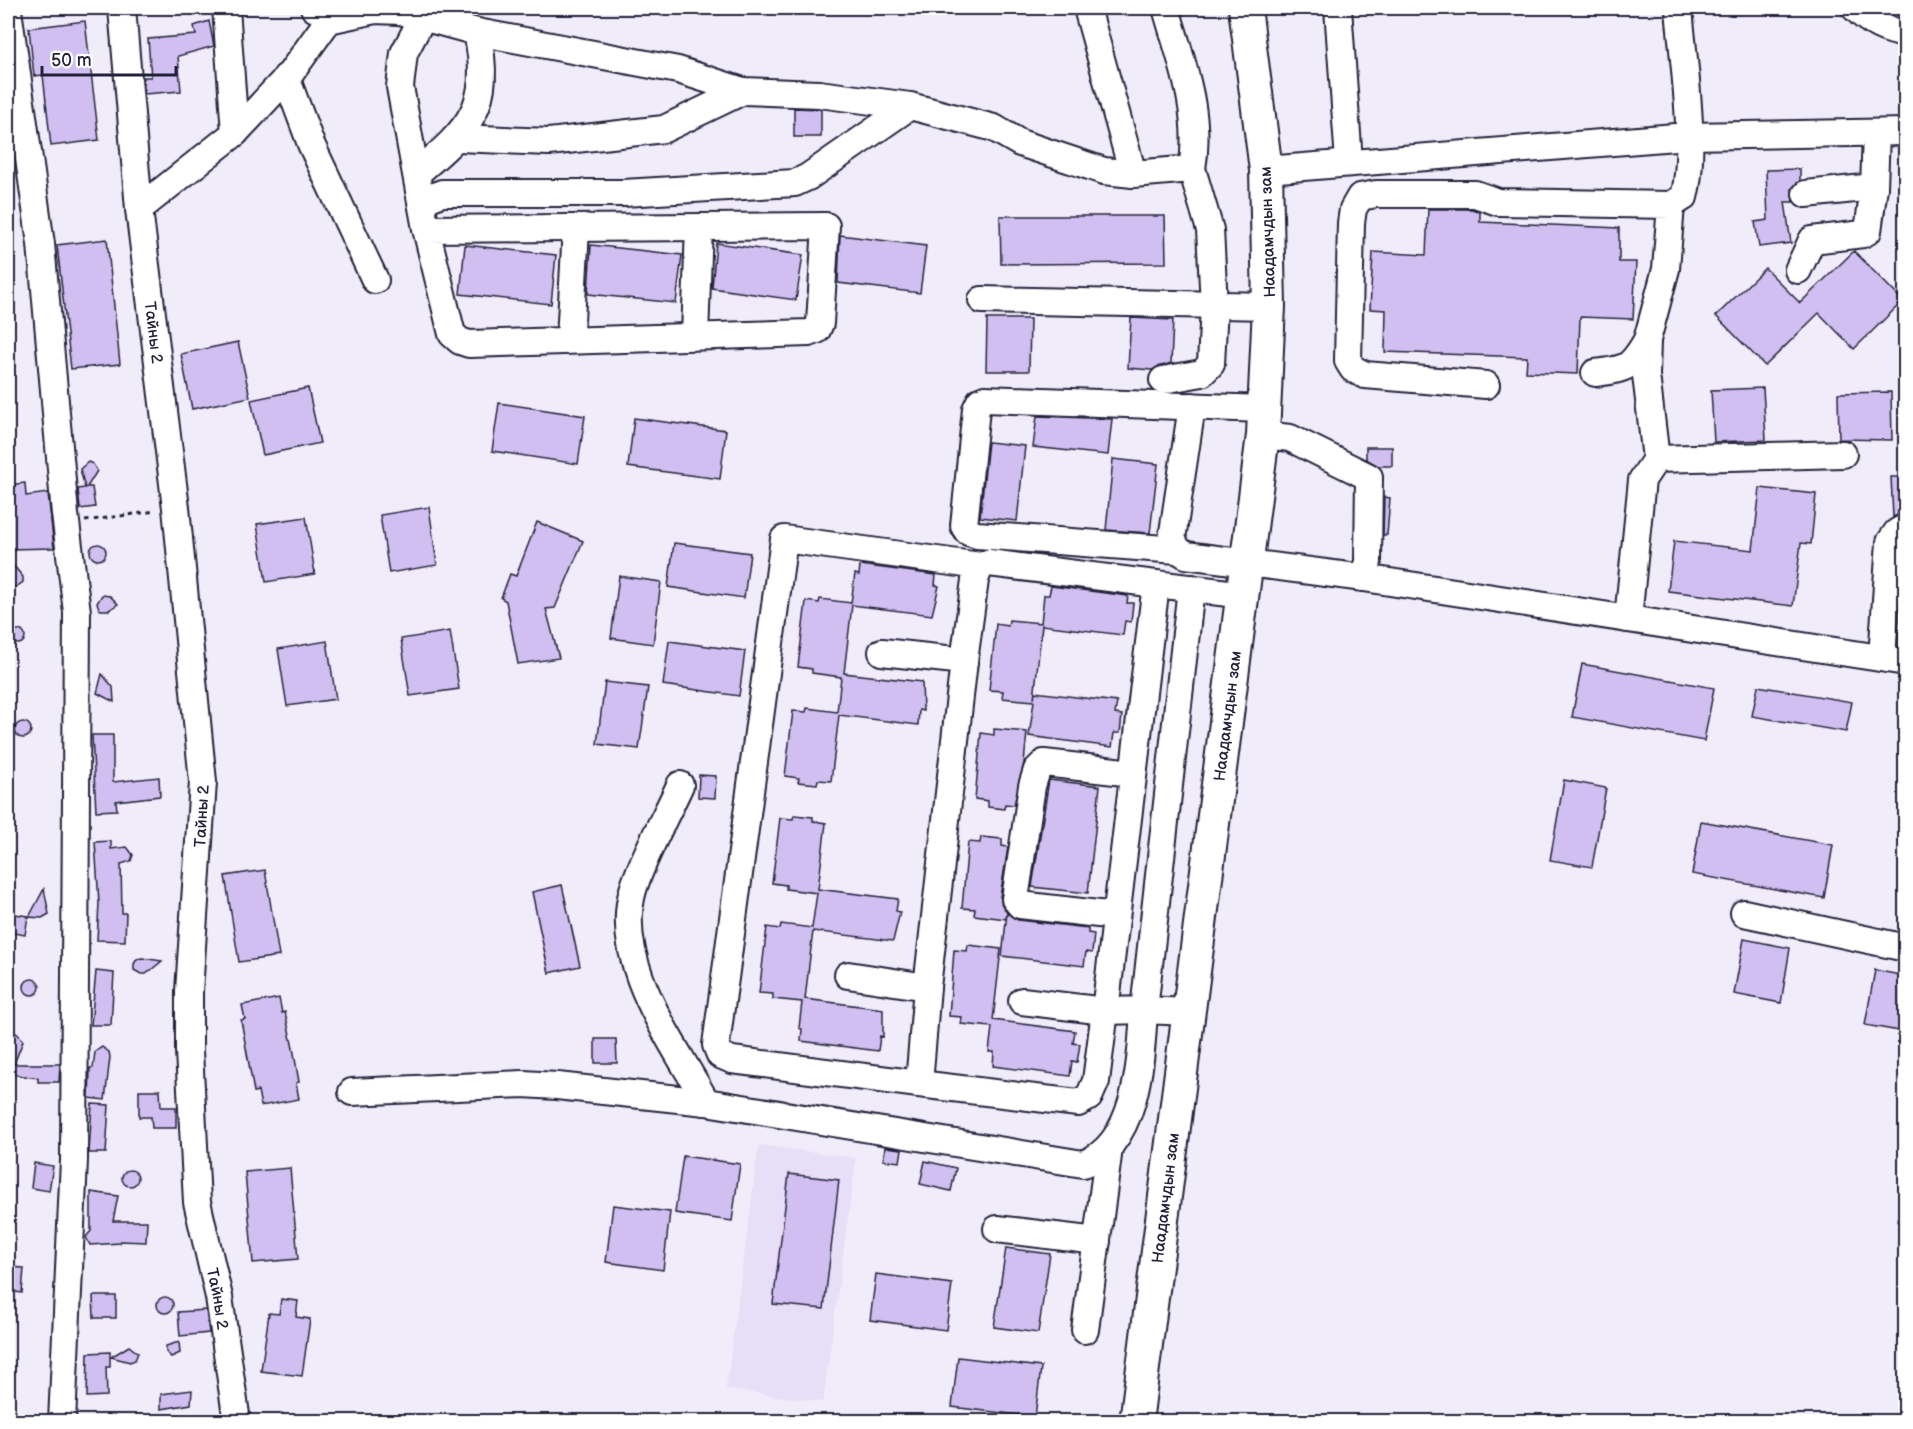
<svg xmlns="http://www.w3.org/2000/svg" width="1913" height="1429" viewBox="0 0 1913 1429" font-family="'Balsamiq Sans',sans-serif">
<rect width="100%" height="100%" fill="#f1ecfa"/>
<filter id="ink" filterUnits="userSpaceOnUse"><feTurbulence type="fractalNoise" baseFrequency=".0167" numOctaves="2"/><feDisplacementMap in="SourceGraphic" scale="12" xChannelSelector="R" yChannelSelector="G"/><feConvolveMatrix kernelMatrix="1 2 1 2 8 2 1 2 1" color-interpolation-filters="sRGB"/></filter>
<g filter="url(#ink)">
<path fill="#e7def7" d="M759 1145 856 1158 823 1402 726 1389Z"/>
<g fill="#d0bff0" stroke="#22223b" stroke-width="1.5">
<path d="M85 21 99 140 51 146 43 75 34 76 29 28Z"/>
<path d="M209 21 214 46 178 56 181 91 144 94 143 77H151L148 39 196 35 194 26Z"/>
<path d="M794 108 821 109V137H794Z"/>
<path d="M1800 169V181L1792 188 1793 202H1785L1791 243 1759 247 1755 222 1768 220 1766 170Z"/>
<path d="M1428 209H1472L1480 212V222L1619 228V262H1636L1633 319 1580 317 1578 374 1526 372 1527 357 1385 352 1386 310 1370 309 1373 252 1426 255Z"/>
<path d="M1000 216H1165L1166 263 1001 264Z"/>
<path d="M840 235 926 246 920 293 838 283Z"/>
<path d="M107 239 120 364 71 369 57 245Z"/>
<path d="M716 243 803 255 796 300 712 288Z"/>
<path d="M465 245 556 255 551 304 460 294Z"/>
<path d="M591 245 682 255 676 303 588 294Z"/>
<path d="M1854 251 1903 301 1854 349 1819 313 1765 366 1716 316 1765 268 1800 303Z"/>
<path d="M1131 318 1173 320 1171 363 1152 370 1128 368Z"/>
<path d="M987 319H1030L1029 371H986Z"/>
<path d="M238 342 250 397 192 409 181 354Z"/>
<path d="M308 388 320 443 263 455 251 400Z"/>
<path d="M1763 388 1766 440 1714 442 1711 390Z"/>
<path d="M1891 392 1892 440 1839 439 1838 393Z"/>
<path d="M499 403 585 416 578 464 492 451Z"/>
<path d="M1037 416 1112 419 1108 455 1033 447Z"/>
<path d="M634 418 726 430 720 479 628 467Z"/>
<path d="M988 442 1025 446 1017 521 980 517Z"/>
<path d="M1366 447H1392V466H1378L1366 459Z"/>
<path d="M1113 459 1158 464 1150 533 1106 530Z"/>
<path d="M88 462 93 464 97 471 87 487H92L95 507 80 509 78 489 85 488 80 469Z"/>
<path d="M1891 477H1905V512L1893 517Z"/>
<path d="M25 483 26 496 48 493 54 548 8 549V485Z"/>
<path d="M1760 488 1816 494 1811 544 1801 543 1793 606 1668 591 1674 541 1753 550Z"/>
<path d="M1384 497 1390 498 1387 535H1383Z"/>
<path d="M429 507 437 565 389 573 380 515Z"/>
<path d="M306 517 315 574 266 582 257 524Z"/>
<path d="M537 522 583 541 555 608 546 609 559 658 518 664 506 601 501 598 510 574 516 576Z"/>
<path d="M674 543 750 553 744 598 668 587Z"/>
<circle cx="98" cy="552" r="8"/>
<path d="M8 559 23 577V582L16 587 8 584Z"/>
<path d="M860 565 936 575 935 585 939 586 932 615 852 605 844 673 922 682 923 711 919 710 918 725 839 715 831 781 818 780 817 784 798 782 799 778 785 776 793 711 806 712 807 708 837 712 841 677 812 673V669L798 667 806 601 819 603 820 599 851 603 855 574 859 575Z"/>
<path d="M619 576 661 582 653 644 611 638Z"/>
<path d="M1051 586 1128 596 1127 603H1133L1131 622 1125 621 1123 635 1042 625 1034 699 1035 692 1117 702 1115 714 1122 715 1120 733H1114L1112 747 1029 736 1034 701 1002 698 1003 691 989 690 996 624 1008 626 1009 620 1041 623 1044 595H1049Z"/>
<path d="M102 595 110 596 118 604 109 610H100L97 603Z"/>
<circle cx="18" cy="637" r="7"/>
<path d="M450 631 459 689 410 696 401 639Z"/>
<path d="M327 641 336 699 287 706 278 649Z"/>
<path d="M669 641 745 651 739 696 663 685Z"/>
<path d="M1582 664 1714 688 1704 741 1572 717Z"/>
<path d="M102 674 113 687 114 702 97 693Z"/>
<path d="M605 682 648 687 639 749 597 744Z"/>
<path d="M1758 686 1852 702 1846 732 1752 716Z"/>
<circle cx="23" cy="730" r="8"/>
<path d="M994 729 1027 732 1024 763 1014 805 1005 804 1004 809 988 807V801L975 799 981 733 994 735Z"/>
<path d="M92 735H113V782L159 777 160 796 116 801 117 810 96 811Z"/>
<path d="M699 775 716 776 715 798 698 797Z"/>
<path d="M1049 780 1100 786 1088 893 1032 887Z"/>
<path d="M1564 780 1606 788 1592 867 1550 860Z"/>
<path d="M794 815 813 817V821L826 823 818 889 898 899 896 911 900 912 893 941 813 931 805 999 883 1009V1037L880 1036 878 1051 801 1041 802 1029 799 1028 802 1002 773 999V994L759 993 767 927 780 929 781 924 812 928 817 893 786 889V885L772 883 780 818 793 819Z"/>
<path d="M1701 821 1833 845 1824 898 1692 874Z"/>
<path d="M981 837 1002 839V846L1008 847 1000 897 1007 912 1006 919 974 915 975 909 962 908 968 842 980 843Z"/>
<path d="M111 841V849L127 847 133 855 131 861 121 864 122 913H126L125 941 97 940 99 903 95 842Z"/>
<path d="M265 870 279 956 239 962 225 876Z"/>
<path d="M562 885 580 966 549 973 532 892Z"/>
<path d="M44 889 49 914 42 918 29 917Z"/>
<path d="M8 913 28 916 25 935 8 932Z"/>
<path d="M1007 913 1018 920 1088 928V933L1094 934 1092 953 1086 952 1084 966 1002 956Z"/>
<path d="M1744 939 1790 948 1781 1003 1734 994Z"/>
<path d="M968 945 1001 949 993 1020 1075 1031 1073 1043 1080 1044 1077 1062 1072 1061 1070 1076 993 1066 994 1052H989L992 1027 961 1024 962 1017 949 1016 954 950 967 951Z"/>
<path d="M142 958 162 961 146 974H141L134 970V964L137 959Z"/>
<path d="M1875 970 1905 976V1032L1865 1025Z"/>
<path d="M96 971 114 973 111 1025H91Z"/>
<circle cx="32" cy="987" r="8"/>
<path d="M279 998 282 1013 285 1012 294 1053 299 1082 296 1083 299 1099 261 1106 258 1091 254 1092 241 1020 245 1019 242 1005Z"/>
<path d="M8 1029 18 1034 23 1041 14 1064H60L59 1082H38V1078L10 1074 8 1078Z"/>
<path d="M595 1039H616L617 1063H595Z"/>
<path d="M102 1047 109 1052 110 1057 105 1100 89 1098 90 1068H93L95 1052Z"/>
<path d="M139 1090H160L161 1107H176V1128H152L151 1117H139Z"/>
<path d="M92 1104 109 1105 106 1153H89Z"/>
<path d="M885 1147 902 1149 900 1162 883 1160Z"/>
<path d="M683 1156 740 1164 732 1221 675 1213Z"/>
<path d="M925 1161 956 1168 951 1191 920 1184Z"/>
<path d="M34 1163 53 1166 49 1191 31 1188Z"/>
<path d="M290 1168 298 1259 253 1263 245 1172Z"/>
<circle cx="130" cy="1178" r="8"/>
<path d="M789 1174 839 1180 824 1309 773 1304Z"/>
<path d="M91 1192 118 1196 113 1221H147L146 1242 120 1241V1243L90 1245 86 1237 91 1231Z"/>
<path d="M613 1205 670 1212 663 1270 606 1262Z"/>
<path d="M1006 1248 1050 1254 1038 1333 994 1327Z"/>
<path d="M8 1267 24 1268 22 1293 8 1291Z"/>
<path d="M876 1274 952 1284 946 1330 870 1320Z"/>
<path d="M93 1296H116V1318H94Z"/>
<circle cx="165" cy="1305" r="8"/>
<path d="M281 1299 298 1301 296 1317 310 1319 302 1376 261 1371 269 1313 279 1314Z"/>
<path d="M206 1310 209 1333 180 1336 178 1312Z"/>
<path d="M179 1342 180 1353 171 1357 166 1352V1346Z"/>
<path d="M129 1346 138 1353 135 1360 130 1362 111 1357Z"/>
<path d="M110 1352V1367H106L107 1396 87 1397 88 1353Z"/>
<path d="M958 1357 1041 1367 1035 1417 952 1407Z"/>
<path d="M192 1390 191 1404 161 1409V1394Z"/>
</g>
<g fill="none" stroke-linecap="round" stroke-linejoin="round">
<g stroke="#22223b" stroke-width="30">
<g id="minor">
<path id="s1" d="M122 8 139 209 176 508 203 782 189 991V1051L197 1202 219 1297 237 1422"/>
<path d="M226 8 235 133"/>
<path d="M314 8 333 19 375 10 400 11 408 8"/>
<path d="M1087 8 1133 174"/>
<path d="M1338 8 1349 162"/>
<path d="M1855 8C1870 23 1884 30 1906 34"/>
<path d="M8 10 41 244 65 514 77 612 74 1160 62 1422"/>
<path d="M400 11 477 32 678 70 743 91 819 94 910 106 994 128 1020 143 1104 171 1133 174 1192 169C1202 113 1181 61 1166 8"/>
<path d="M423 17 404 53 400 87 426 229 452 334 460 341 469 344 809 333 817 330 820 323 826 226 426 229"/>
<path d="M286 77 311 144 375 280"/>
<path d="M458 138 549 142 664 129 743 91"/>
<path d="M1266 170 1688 136 1906 132"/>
<path d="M417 173C470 128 493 106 477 32"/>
<path d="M1806 194 1874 187"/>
<path d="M422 201 442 193H623L795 183 808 177 910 106"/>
<path d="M1671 205 1684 197C1697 149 1683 59 1679 8"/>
<path d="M139 209 235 133 290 74 330 18"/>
<path d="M1798 270 1812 240 1863 234 1868 231 1874 187 1876 133"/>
<path d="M982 300 1269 306"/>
<path d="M695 336 699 227"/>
<path d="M570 340 576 228"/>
<path d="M1595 373C1627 369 1631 368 1647 340"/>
<path d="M1163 380 1202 373 1211 364 1214 305 1210 230 1192 169"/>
<path d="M1486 385 1365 375 1353 369 1348 361 1351 223 1353 209 1360 197 1376 194H1475L1498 202 1671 205 1666 269 1647 340 1646 375 1656 459"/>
<path d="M1192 406 1172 539 1178 550 1186 555 1364 578 1906 662"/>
<path d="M1263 435 1290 438 1369 477 1368 562 1364 578"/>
<path d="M1178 550 977 535 968 532 964 526 976 409 980 401 985 399 1264 409"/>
<path d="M1156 584 1105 1011 1144 1010 1191 588"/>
<path d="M1628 619 1642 480 1656 459 1843 454"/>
<path d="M882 652 964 661"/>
<path d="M1882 658 1890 542 1897 532 1906 527"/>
<path d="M680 785C666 816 642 859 633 890 612 962 673 1041 706 1102"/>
<path d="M1744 913 1906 948"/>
<path d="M1116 916 1020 905 1015 899 1032 786 1037 770 1044 763 1133 773"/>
<path d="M848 975 927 987"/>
<path d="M1022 1001 1105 1011 1096 1081 1089 1097 1078 1103 919 1084 927 987 964 661 975 580 980 566 989 563 1244 595"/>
<path d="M919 1084 732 1060 720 1055 716 1045 784 539 980 566"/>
<path d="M352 1092 523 1084 557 1086 706 1102 1083 1164C1138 1144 1141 1059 1144 1010L1189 1012"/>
<path d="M997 1229 1097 1241"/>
<path d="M1085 1330 1109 1148"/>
</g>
</g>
<g stroke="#22223b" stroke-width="36">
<g id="major">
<path id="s2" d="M1136 1422 1263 435 1269 306 1266 170 1245 8"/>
</g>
</g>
<path stroke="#22223b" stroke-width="3" stroke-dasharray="4.5 4.5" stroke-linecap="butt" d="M85 521 156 511"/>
<use href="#minor" stroke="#fff" stroke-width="26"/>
<use href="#major" stroke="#fff" stroke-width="32"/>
</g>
</g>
<g text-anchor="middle" stroke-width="5" stroke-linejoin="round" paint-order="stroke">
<g font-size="16" fill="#22223b" stroke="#fff">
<text transform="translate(1267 232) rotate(-92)" y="6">Наадамчдын зам</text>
<text dy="6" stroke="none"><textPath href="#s1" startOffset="326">Тайны 2</textPath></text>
<text dy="6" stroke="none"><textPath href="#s2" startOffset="712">Наадамчдын зам</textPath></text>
<text transform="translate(201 816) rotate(-87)" y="6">Тайны 2</text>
<text dy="6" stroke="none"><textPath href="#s2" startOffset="226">Наадамчдын зам</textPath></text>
<text dy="6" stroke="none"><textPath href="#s1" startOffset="1298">Тайны 2</textPath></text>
</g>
</g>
<rect width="1913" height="1429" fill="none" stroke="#fff" stroke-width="30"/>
<rect x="15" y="15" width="1883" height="1399" fill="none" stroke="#22223b" stroke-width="2" filter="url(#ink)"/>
<path d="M42 66v9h134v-9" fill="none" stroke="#22223b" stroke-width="3"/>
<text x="51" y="66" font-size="18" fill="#22223b" stroke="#ffffff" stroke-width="4.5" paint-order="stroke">50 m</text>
</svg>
